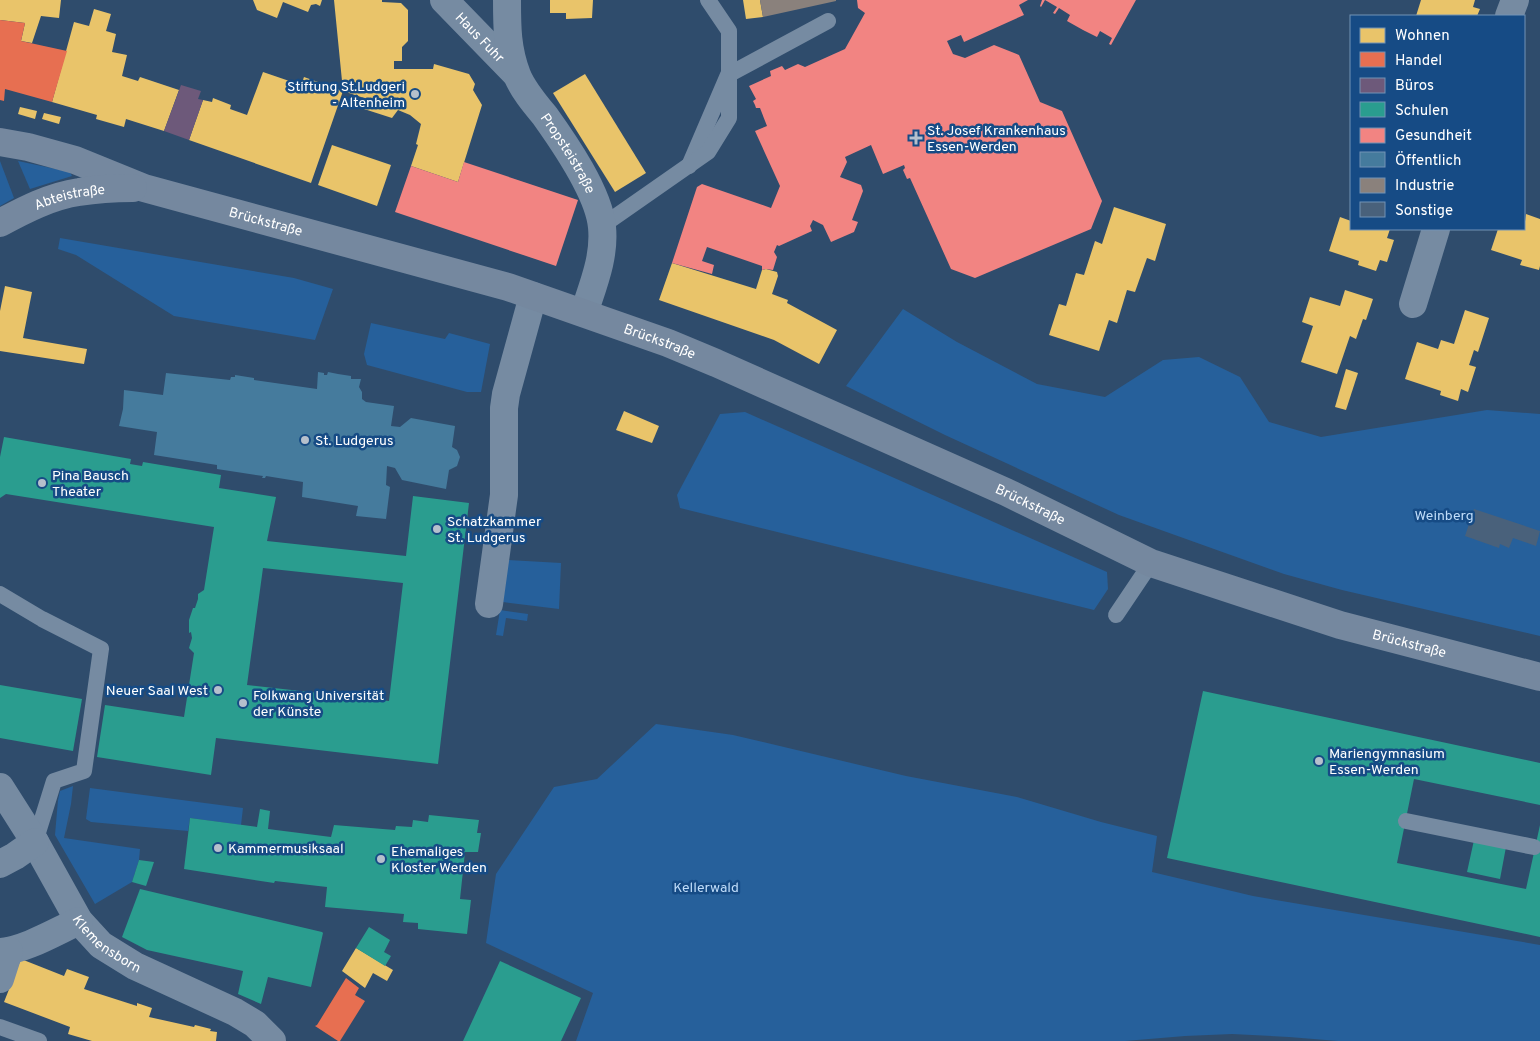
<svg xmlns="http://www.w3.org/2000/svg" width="1540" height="1041" viewBox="0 0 1540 1041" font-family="Overpass,sans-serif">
<rect width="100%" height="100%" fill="#2f4c6c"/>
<g fill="#26609b">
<path d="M0 161 14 198 0 206Z"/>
<path d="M18 161 70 172 72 176 30 189Z"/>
<path d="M60 238 294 278 333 289 315 340 174 316 76 255 58 249Z"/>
<path d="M903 309 957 342 1037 384 1105 397 1163 360 1199 357 1240 377 1269 422 1321 437 1487 410 1540 414V636L1342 590 1284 574 1119 515 945 435 846 386Z"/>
<path d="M371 323 445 339 449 333 490 344 481 392H467L367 365 364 354Z"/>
<path d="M745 412 1107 572 1108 589 1094 610 680 508 677 495 720 414Z"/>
<path d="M508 560 561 563 559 609 503 602Z"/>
<path d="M500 610 528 614 527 621 506 618 503 636 496 635Z"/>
<path d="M656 724 733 735 906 776 1017 797 1101 822 1157 836 1152 872 1253 896 1540 945V1041H1338L1289 1037 1232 1034 1185 1036 1125 1041H576L593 993 486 943 496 874 554 787 597 779Z"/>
<path d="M73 786 71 804 64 838 140 849 139 860 132 882 95 904 55 835 58 800 60 791Z"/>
<path d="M90 788 243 808 241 825 190 818 188 831 91 822 86 819Z"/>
</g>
<g fill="#e9c46a">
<path d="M0 0H61L59 18 41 16 32 43 21 41 25 23 0 20Z"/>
<path d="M253 0H322L320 6 316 4 311 5 308 12 283 2 277 18 257 10Z"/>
<path d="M334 0H382V2L401 3 408 10V41L402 47V61H394V69H433L434 64 469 74 475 84 473 90 482 105 458 182 411 166 418 145 416 144 421 124 410 115 398 110 392 118 364 109V98L343 91Z"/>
<path d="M550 0H593L592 18 566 19V13H550Z"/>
<path d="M743 0H760L763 17 746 19Z"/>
<path d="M1421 0H1475L1473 7 1480 9 1477 16H1416Z"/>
<path d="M94 9 111 14 106 31 116 34 112 52 127 55 122 76 138 81 140 77 179 90 164 131 126 119 124 127 96 119 97 115 52 102 74 22 89 26Z"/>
<path d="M263 72 301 85 304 77 343 91 311 183 189 140 203 100 212 102 213 98 231 105 230 109 247 115Z"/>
<path d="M585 74 646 173 615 192 553 93Z"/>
<path d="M20 107 37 111 35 119 18 114Z"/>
<path d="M44 113 61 117 59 124 42 119Z"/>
<path d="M332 145 391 165 377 206 318 185Z"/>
<path d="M1114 207 1166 224 1155 261 1147 258 1135 292 1127 290 1117 323 1109 320 1099 351 1049 335 1059 304 1066 306 1076 273 1084 275 1095 241 1102 244Z"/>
<path d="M1526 214 1540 219V266L1539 270 1520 265 1522 260 1491 250 1498 229H1524Z"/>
<path d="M1340 217 1351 221V229H1390L1387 238 1394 240 1387 262 1380 260 1376 271 1358 265 1359 261 1329 251Z"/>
<path d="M672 263 756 289 762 270 766 269 777 272 778 276 772 294 788 300 787 303 837 330 819 364 774 340 659 300Z"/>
<path d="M5 286 32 292 23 338 87 349 84 364 0 351V311Z"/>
<path d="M1345 290 1373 299 1366 320 1363 319 1356 339 1350 336 1337 374 1301 362 1313 326 1302 322 1310 297 1340 306Z"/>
<path d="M1465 310 1489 318 1478 352 1474 350 1469 365 1476 367 1468 392 1461 389 1458 401 1440 395 1441 391 1405 379 1417 342 1438 349 1441 340 1454 344Z"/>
<path d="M1346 369 1358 373 1346 410 1335 407Z"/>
<path d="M624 411 659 426 652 443 616 430Z"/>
<path d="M356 948 393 970 387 981 373 973 365 988 342 971Z"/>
<path d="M21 959 64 976 67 969 89 977 84 989 137 1006V1003L152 1008 149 1017 194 1027 195 1025 211 1029 210 1031 217 1032 216 1041H92L68 1034 70 1027 4 1002Z"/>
</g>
<g fill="#e76f51">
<path d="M0 20 25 23 21 41 67 51 52 102 5 89 4 101 0 100Z"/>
<path d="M346 978 359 988 355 995 365 1001 340 1041H338L315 1026 317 1025Z"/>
</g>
<path fill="#6d597a" d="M181 85 201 91 198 99 203 100 189 140 164 131Z"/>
<g fill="#2a9d8f" fill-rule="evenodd">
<path d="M4 437 131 459 130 464 142 466 143 462 221 475 219 488 276 497 267 541 406 556 413 496 469 503 438 764 216 738 211 775 97 757 105 705 184 717 194 653 189 648 192 638 191 632 189 633V620L193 608H195L198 599V594L204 590 214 527 6 494 0 498V457ZM263 568 403 583 389 701 247 685Z"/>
<path d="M0 685 82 699 73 751 0 738Z"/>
<path d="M1203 691 1540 763V805L1414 779 1397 863 1526 889 1540 825V937L1167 858Z"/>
<path d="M260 809 270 811 268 829 331 837 334 825 395 830 396 826 412 827 413 820 428 822 429 815 479 820 477 833H481L478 852H465L460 899 471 900 467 934 418 929V923L403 922 404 914 325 907 327 887 275 881 274 883 184 869 190 818 257 827Z"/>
<path d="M1474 840 1506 847 1500 879 1467 872Z"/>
<path d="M139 860 154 862 146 886 132 882Z"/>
<path d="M140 889 322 932 323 933 311 987 268 977 261 1004 238 994 243 971 147 950 122 937Z"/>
<path d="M369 927 390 940 384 952 391 956 385 966 356 948Z"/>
<path d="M500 961 581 998 561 1041H463Z"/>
</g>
<g fill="#f28482">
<path d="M857 0H1028L1019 5 1024 15 964 42 961 35 947 41 953 54 965 58 994 45 1019 55 1040 102 1062 111 1102 201 1091 229 975 278 951 269 910 178 907 179 903 170 905 168 904 165 883 174 871 145 845 157 847 162 840 177 861 185 863 191 852 220 858 222 854 232 831 242 823 225 813 220 810 226 812 231 779 246 777 245 774 252 777 257 773 270 766 269 762 270V266L707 247 702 261 714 265 712 274 672 263 697 187 702 184 771 208 780 186 755 131 767 126 760 108H756L755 105 753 101 756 99 749 86 771 76 770 71 782 66 785 70 798 64 805 67 845 49 865 13 858 8Z"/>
<path d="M1042 0H1136L1111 45 1109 44 1112 38 1100 31 1097 37 1083 30 1067 21 1070 15 1059 8 1055 14 1053 13 1057 7 1045 0 1041 7 1040 6Z"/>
<path d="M464 162 578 200 556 266 395 212 411 166 458 182Z"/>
</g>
<path fill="#457b9d" d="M318 372 324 373V375H327L328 372 338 374 351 376V379H361L359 387 362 392V399L366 402 394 406 391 426 400 427 411 418 455 426 452 447 457 450 460 457 457 466 449 470 446 489 402 480 395 468 387 466 386 485 390 487 386 519 356 516 358 506 302 497 303 482 266 476 265 478H262L263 476 217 469V465L154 455 157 432 119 426 123 409 124 390 163 395 166 373 230 380 231 377H235V375L254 378V380L317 389Z"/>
<path fill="#8a817c" d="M760 0H836V1L763 17Z"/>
<path fill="#49617b" d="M1474 509 1540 531 1536 546 1513 538 1509 548 1500 544 1499 548 1465 536Z"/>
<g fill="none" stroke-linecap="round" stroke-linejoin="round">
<g stroke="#768ba2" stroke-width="16">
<path d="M689 166 728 75 828 21"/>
<path d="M602 226 708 152 729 118V31L708 0"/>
<path d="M0 594 42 619 101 649 84 771 54 781 35 842"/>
<path d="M1116 615 1151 563"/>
<path d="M1406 821 1534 847"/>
<path d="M0 1027 39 1041"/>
</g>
<g stroke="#768ba2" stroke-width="28">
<path id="s1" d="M444 0 515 73"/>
<path id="s2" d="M507 0C507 27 507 49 517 75 523 90 535 104 545 116 565 144 599 193 602 227 605 257 593 285 584 313"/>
<path d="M1509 16 1515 0"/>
<path d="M1413 304 1436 229"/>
<path d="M489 604 504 495V408L506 394 533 296"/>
<path id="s3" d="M0 787 35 842 79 921 101 945 135 966 235 1012 255 1024 272 1041"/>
<path d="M0 864 15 856 35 842"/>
<path d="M0 952C25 950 55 932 79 921"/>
<path d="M0 979 9 951"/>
</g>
<g stroke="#75889f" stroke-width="28">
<path id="s4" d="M0 142 28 147 75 160 144 188 508 287 668 343 716 363 1006 492 1151 563 1340 625 1540 677"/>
<path id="s5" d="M0 223C24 210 51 196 79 192 97 189 115 188 133 188"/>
</g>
</g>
<g fill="#b6c0cc" stroke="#164b85" stroke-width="2">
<circle cx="415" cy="94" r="5"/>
<path d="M913.5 130.5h5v5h5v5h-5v5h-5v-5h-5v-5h5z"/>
<circle cx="305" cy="440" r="5"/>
<circle cx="42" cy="483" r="5"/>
<circle cx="437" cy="529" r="5"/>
<circle cx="218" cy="690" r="5"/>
<circle cx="243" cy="703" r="5"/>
<circle cx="1319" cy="761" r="5"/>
<circle cx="218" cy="848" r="5"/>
<circle cx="381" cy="859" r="5"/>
</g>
<g text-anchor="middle" stroke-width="5" stroke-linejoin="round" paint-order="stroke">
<g font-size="14" fill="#fff" stroke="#164b85">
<text dy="5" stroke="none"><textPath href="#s1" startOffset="52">Haus Fuhr</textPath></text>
<text dy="5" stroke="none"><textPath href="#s2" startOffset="170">Propsteistraße</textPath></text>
<text dy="5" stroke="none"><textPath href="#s5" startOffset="75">Abteistraße</textPath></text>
<text dy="5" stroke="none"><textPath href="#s4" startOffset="278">Brückstraße</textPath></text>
<text dy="5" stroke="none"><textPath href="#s4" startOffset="690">Brückstraße</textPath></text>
<text dy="5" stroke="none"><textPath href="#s4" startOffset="1095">Brückstraße</textPath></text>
<text dy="5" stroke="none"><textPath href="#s4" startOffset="1500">Brückstraße</textPath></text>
<text dy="5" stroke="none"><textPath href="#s3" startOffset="192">Klemensborn</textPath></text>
</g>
<g font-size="14" fill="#fff" stroke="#164b85" text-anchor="start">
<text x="405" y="91" text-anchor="end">Stiftung St.Ludgeri<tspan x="405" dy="16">- Altenheim</tspan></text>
<text x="927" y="135">St. Josef Krankenhaus<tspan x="927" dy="16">Essen-Werden</tspan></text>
<text x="315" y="445">St. Ludgerus</text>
<text x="52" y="480">Pina Bausch<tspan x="52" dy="16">Theater</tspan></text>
<text x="447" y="526">Schatzkammer<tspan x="447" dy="16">St. Ludgerus</tspan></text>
<text x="208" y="695" text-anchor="end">Neuer Saal West</text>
<text x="253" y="700">Folkwang Universität<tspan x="253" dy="16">der Künste</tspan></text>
<text x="1329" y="758">Mariengymnasium<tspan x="1329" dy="16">Essen-Werden</tspan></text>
<text x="228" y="853">Kammermusiksaal</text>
<text x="391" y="856">Ehemaliges<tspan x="391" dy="16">Kloster Werden</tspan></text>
</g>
<g font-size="14" fill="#c0ddfa" stroke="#164b85">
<text x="1444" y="520">Weinberg</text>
<text x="706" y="892">Kellerwald</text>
</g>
</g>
<rect x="1350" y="15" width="175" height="215" fill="#164b85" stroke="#7393b6"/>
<rect x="1360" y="28" width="25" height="15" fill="#e9c46a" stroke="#7393b6"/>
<text x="1395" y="40" font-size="15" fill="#ffffff">Wohnen</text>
<rect x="1360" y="52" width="25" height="15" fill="#e76f51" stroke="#7393b6"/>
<text x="1395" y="65" font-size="15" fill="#ffffff">Handel</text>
<rect x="1360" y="78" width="25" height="15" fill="#6d597a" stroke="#7393b6"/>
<text x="1395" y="90" font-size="15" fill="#ffffff">Büros</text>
<rect x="1360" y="102" width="25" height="15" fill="#2a9d8f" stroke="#7393b6"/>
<text x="1395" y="115" font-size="15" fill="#ffffff">Schulen</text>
<rect x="1360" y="128" width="25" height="15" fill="#f28482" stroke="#7393b6"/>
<text x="1395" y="140" font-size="15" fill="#ffffff">Gesundheit</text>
<rect x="1360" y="152" width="25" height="15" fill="#457b9d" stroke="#7393b6"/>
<text x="1395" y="165" font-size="15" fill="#ffffff">Öffentlich</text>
<rect x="1360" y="178" width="25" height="15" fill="#8a817c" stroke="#7393b6"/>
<text x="1395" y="190" font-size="15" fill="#ffffff">Industrie</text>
<rect x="1360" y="202" width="25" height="15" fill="#49617b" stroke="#7393b6"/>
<text x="1395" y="215" font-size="15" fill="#ffffff">Sonstige</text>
</svg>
